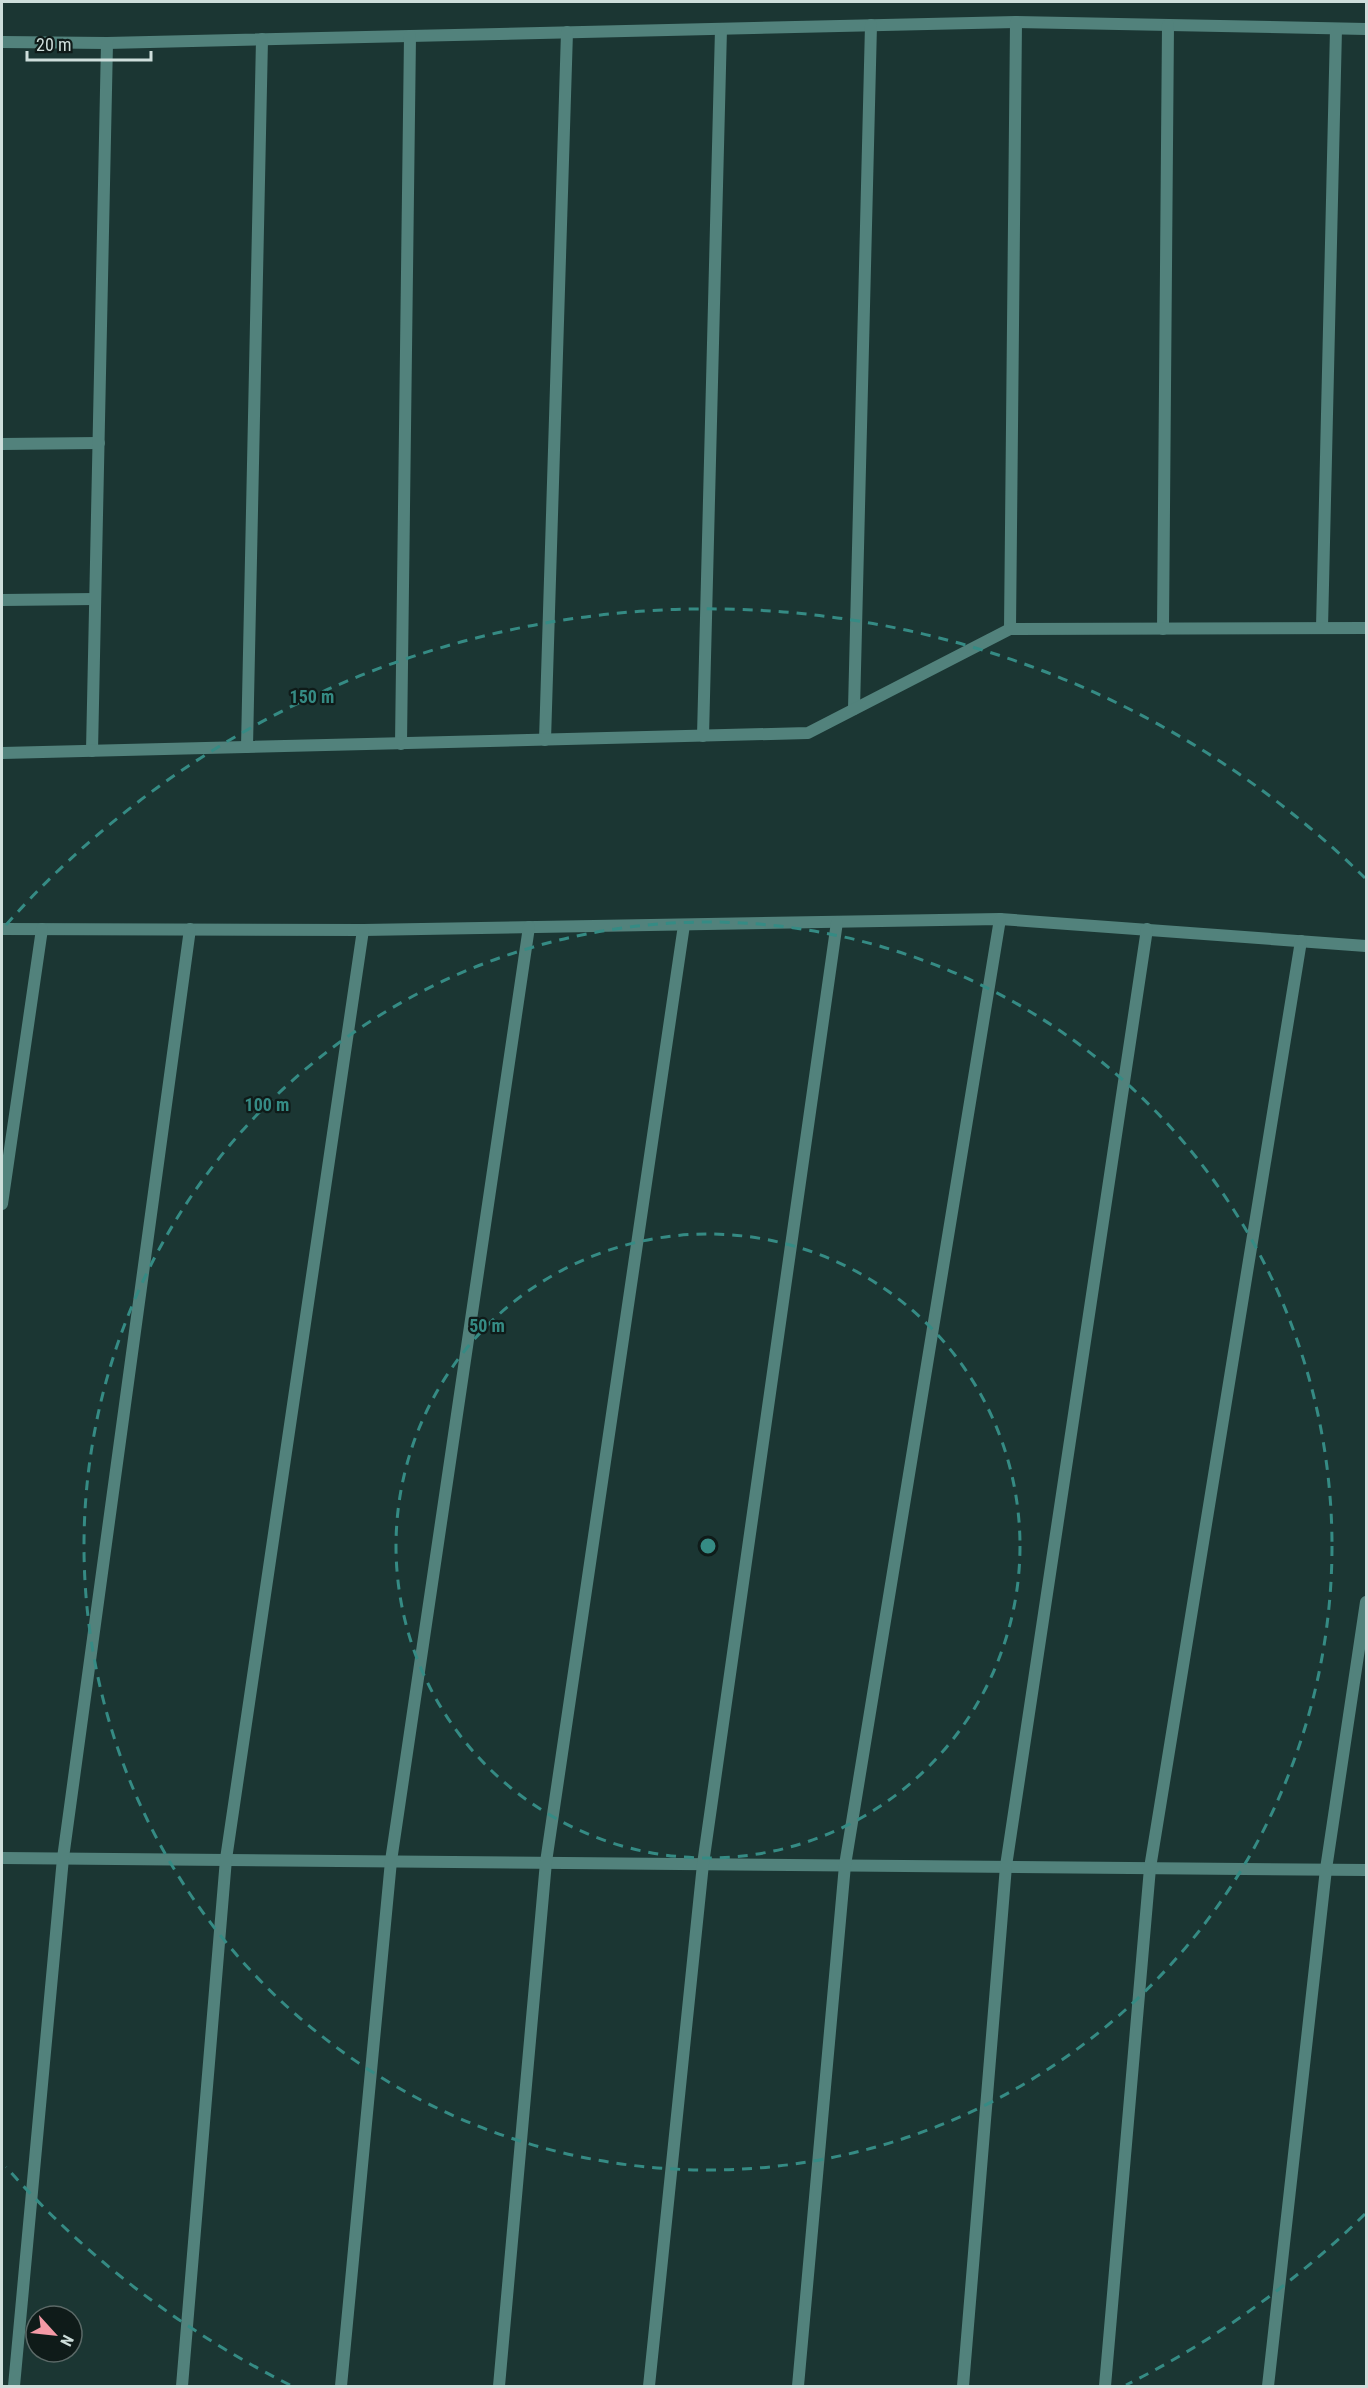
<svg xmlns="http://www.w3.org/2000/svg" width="1368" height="2388" viewBox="0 0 1368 2388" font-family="'Roboto Condensed',sans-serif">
<rect width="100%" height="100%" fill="#1b3633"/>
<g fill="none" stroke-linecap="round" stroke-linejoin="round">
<g stroke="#52827c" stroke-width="12">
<path d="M2 42 107 43 1016 22 1366 29"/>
<path d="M2 444 99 443"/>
<path d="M2 600 95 599"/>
<path d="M1322 628 1336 29"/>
<path d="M1010 629 1016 22"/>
<path d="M1163 629 1168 25"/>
<path d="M854 709 871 25"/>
<path d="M703 736 721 29"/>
<path d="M545 740 567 32"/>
<path d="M401 744 410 36"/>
<path d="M247 747 262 39"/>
<path d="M92 751 107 43"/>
<path d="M2 753 808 733 1010 629 1366 628"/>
<path d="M2 929 363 930 1000 919 1366 946"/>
<path d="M2 1204 42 929"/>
<path d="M2 1858 1366 1870"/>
<path d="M14 2386 63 1858 190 929"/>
<path d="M182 2386 226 1859 363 930"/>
<path d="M341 2386 391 1861 529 927"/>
<path d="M499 2386 546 1862 684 925"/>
<path d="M649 2386 703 1864 837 922"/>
<path d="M798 2386 845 1865 1000 919"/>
<path d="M963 2386 1006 1866 1147 929"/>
<path d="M1105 2386 1150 1868 1301 941"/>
<path d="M1268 2386 1326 1869 1366 1602"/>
</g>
</g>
<g fill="none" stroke="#358b84" stroke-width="3" stroke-dasharray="10 8">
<circle cx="708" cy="1546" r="312"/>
<circle cx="708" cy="1546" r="624"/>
<path d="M1365 2214A937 937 0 0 1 1126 2385M290 2385A937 937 0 0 1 6 2167M6 925A937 937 0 0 1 1365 878"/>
</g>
<circle cx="708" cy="1546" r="9" fill="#358b84" stroke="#0f1b19" stroke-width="3"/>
<g font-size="18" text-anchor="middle" font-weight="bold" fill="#358b84" stroke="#0f1b19" stroke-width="4.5" stroke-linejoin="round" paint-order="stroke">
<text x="312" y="703">150 m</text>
<text x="267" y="1111">100 m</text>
<text x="487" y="1332">50 m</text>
</g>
<rect width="1368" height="2388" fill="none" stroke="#cededb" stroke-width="6"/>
<g transform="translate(54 2334) rotate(117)"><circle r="28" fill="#0f1b19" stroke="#5b6967" stroke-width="1.5"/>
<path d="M0-4.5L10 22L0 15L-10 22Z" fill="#f49aa6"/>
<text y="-9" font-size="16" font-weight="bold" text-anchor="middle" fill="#cededb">N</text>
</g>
<path d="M27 51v9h124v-9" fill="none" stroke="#cededb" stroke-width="3"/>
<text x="36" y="51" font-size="18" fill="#cededb" stroke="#0f1b19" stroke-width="4.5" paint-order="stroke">20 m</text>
</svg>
